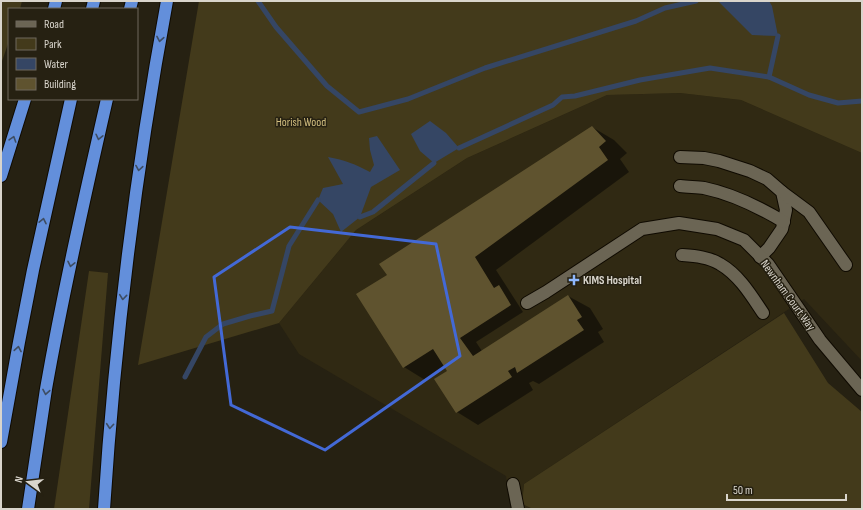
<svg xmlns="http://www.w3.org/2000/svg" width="863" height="510" viewBox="0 0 863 510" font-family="'Sofia Sans Condensed',sans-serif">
<rect width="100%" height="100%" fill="#262112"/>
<path fill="#302913" d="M680 93 741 100 862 153V361L804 299 524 484 522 504 533 509H511L506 476 299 354 279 323 356 230 467 158 607 95Z"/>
<g fill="#433a1b">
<path d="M1 1H22L20 9H9V41L1 64Z"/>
<path d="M199 1H862V153L741 100 680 93 607 95 467 158 356 230 279 323 138 365Z"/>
<path d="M89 271 108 273 89 509H54Z"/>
<path d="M784 313 828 383 862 412V509H533L522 504 524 484Z"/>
</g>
<g fill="#354664">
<path d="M718 1H769L772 6 778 36 752 35Z"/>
<path d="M430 121 446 133 459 148 434 163 420 151 411 134Z"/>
<path d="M377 136 400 170 371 187 360 217 341 232 333 214 318 200 323 188 343 184 328 157C345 160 355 164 370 172L374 165 370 150 369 138Z"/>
</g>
<path fill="#0007" d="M592 127 614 140 627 153 620 159 629 172 496 270 523 312 476 342 482 351 568 296 590 308 603 329 598 332 604 342 539 384 533 381 529 383 533 390 478 425 457 412 448 371 445 367 425 380 404 367 389 275Z"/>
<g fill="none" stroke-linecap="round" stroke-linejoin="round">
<g stroke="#354664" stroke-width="5">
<path d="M258 1 276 27 327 86 359 112 408 99 485 68 636 21 665 8 696 1"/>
<path d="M769 77 778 36"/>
<path d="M459 148 553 105 562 97 575 96 640 80 710 68 769 77 809 95 838 103 862 101"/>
<path d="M360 217 373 212 434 163"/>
<path d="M185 377 206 337 223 324 250 316 272 311 289 246 318 200"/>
</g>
</g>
<path fill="#5f532f" d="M592 126 606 141 599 147 608 160 475 257 494 288 499 285 511 305 460 338 473 356 568 295 582 317 577 320 584 330 517 373 515 367 508 371 512 377 456 413 434 379 447 371 433 349 403 368 356 294 387 275 379 264Z"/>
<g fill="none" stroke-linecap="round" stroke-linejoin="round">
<g stroke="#0f0a01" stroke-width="14">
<g id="minor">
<path d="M680 157 704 158 719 161 750 171 767 179 782 192 786 210 782 229 769 248 760 257"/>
<path d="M680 186C688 187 697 187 704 188 733 194 759 207 784 222"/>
<path d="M782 192 809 212 846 265"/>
<path d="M682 255C695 256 709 257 720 264 739 275 751 295 763 313"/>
<path d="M527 303 546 292 642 229 679 223 717 229 744 240 768 264 820 340 862 390"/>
<path d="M513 484 518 509"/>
</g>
</g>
<g stroke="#0f0a01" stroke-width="14">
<g id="highway">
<path d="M54 9 56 1"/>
<path d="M92 9 94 1"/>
<path d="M130 9 132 1"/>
<path d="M1 176 25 99"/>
<path d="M1 442 19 342 33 270 71 99"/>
<path d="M28 509C34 469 40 429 46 389 63 292 85 195 107 99"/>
<path d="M104 509C115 338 136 169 167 1"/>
</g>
</g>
<use href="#minor" stroke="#6b6554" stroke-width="12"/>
<use href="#highway" stroke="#638fdb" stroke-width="12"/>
</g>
<defs><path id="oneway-chevron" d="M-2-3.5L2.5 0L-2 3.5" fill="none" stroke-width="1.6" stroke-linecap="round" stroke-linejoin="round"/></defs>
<g stroke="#3e4d62">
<use href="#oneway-chevron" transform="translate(160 39) rotate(100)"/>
<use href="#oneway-chevron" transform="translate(99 137) rotate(103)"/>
<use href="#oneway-chevron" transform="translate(13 139) rotate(-72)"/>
<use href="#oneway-chevron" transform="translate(139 168) rotate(99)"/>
<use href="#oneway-chevron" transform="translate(43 221) rotate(-78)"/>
<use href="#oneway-chevron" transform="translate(71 264) rotate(102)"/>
<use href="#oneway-chevron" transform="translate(123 297) rotate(96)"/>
<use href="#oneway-chevron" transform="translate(18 349) rotate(-80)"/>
<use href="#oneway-chevron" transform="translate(46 392) rotate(100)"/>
<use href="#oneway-chevron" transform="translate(110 426) rotate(95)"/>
</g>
<path fill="none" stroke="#4369d6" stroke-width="3" stroke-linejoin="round" d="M290 227 436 244 460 356 325 450 231 405 214 277Z"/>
<path fill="#8fb8fd" stroke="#262112" stroke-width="1.5" d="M572 274h4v4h4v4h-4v4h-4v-4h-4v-4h4z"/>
<g text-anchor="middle" stroke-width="3" stroke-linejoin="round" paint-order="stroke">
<g font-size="12" fill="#d2be7f" stroke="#262112">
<text x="301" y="126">Horish Wood</text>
</g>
<g font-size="12" font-weight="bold" fill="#d9d5cc" stroke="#262112" text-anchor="start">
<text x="583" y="284">KIMS Hospital</text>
</g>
<g font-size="12" fill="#d9d5cc" stroke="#262112">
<text transform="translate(788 295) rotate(54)" y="4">Newnham Court Way</text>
</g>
</g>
<rect width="863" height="510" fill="none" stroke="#d9d5cc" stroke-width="4"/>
<rect x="8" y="8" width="130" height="92" fill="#262112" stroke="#6e695c"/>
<rect x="16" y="21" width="20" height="6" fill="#6b6554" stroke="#6e695c"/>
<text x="44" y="28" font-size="12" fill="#d9d5cc">Road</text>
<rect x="16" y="38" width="20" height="12" fill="#433a1b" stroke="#6e695c"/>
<text x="44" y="48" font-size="12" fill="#d9d5cc">Park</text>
<rect x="16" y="58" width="20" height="12" fill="#354664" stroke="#6e695c"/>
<text x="44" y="68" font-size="12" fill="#d9d5cc">Water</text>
<rect x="16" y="78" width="20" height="12" fill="#5f532f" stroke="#6e695c"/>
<text x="44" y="88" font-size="12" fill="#d9d5cc">Building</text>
<g transform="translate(28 482) rotate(285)" stroke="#262112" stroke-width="3" paint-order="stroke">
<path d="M0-3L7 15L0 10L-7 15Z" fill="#d9d5cc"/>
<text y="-6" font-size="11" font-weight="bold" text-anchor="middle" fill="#d9d5cc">N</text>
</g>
<path d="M727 494v6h119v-6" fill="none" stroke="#d9d5cc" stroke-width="2"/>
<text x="733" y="494" font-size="12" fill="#d9d5cc" stroke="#262112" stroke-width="3" paint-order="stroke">50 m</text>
</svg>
